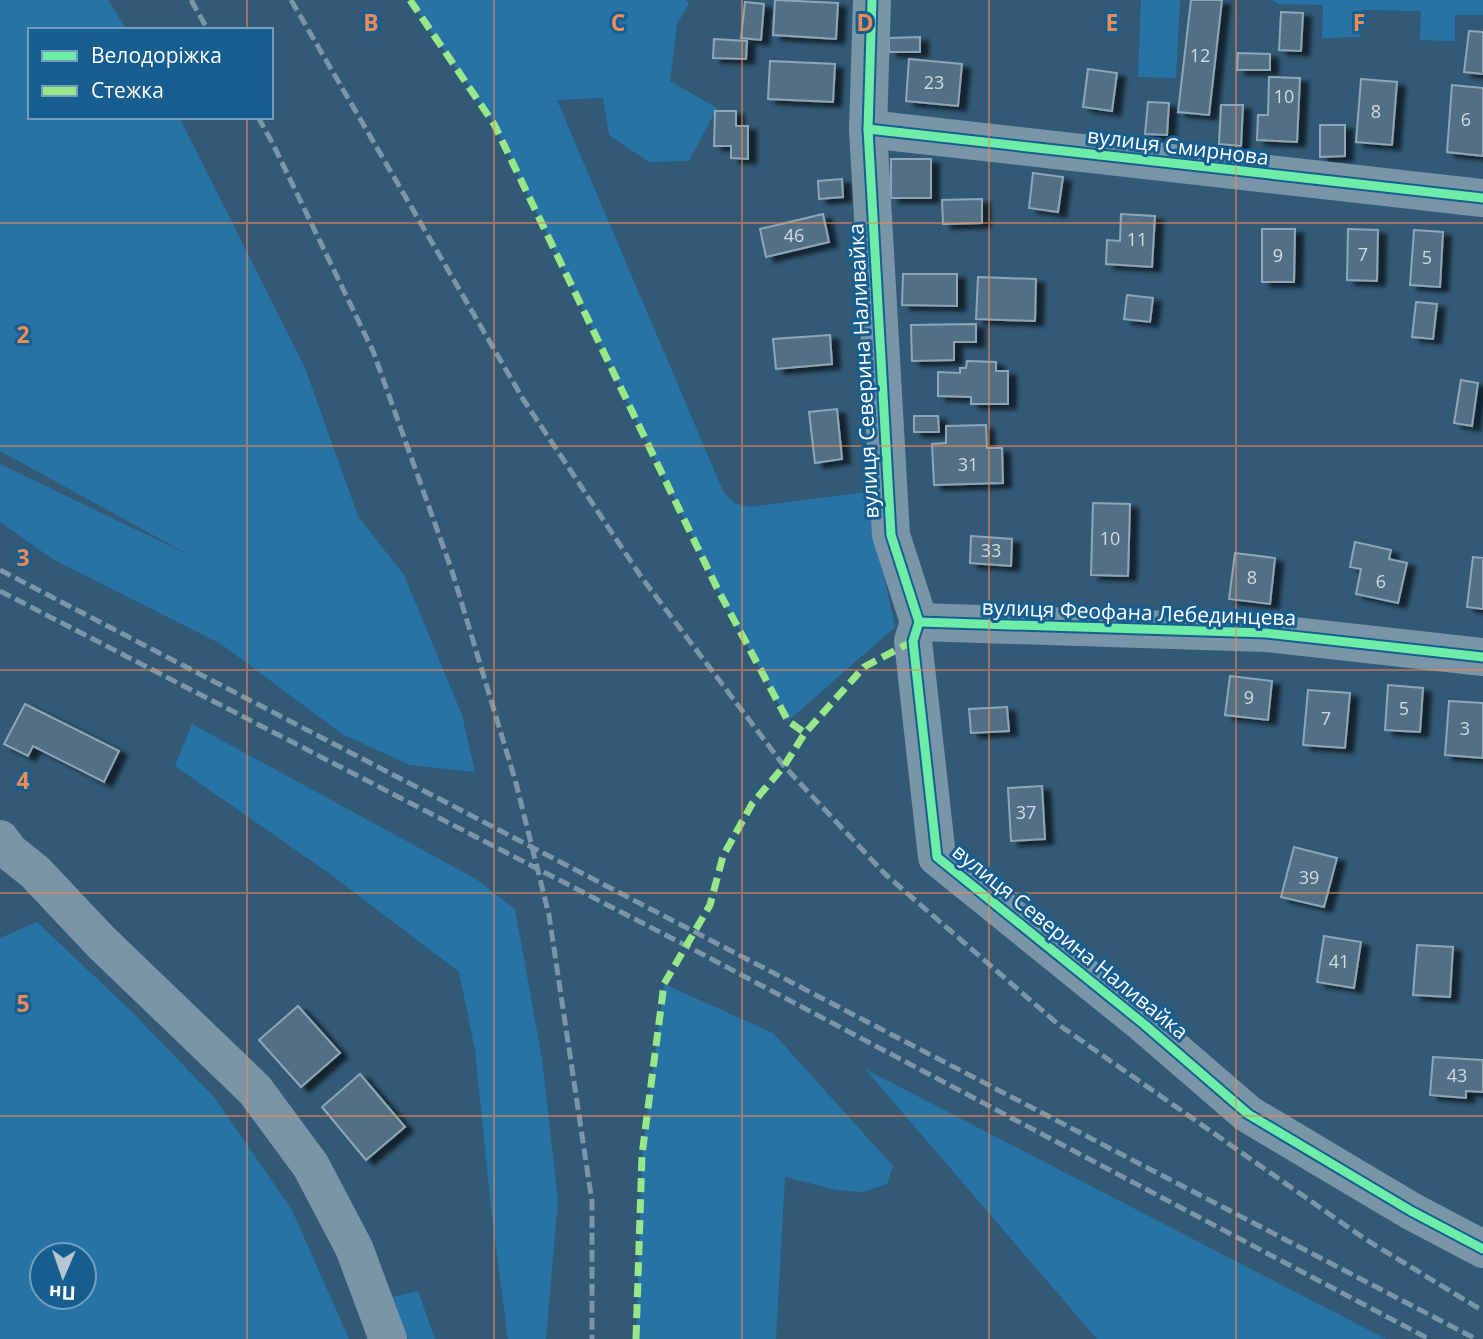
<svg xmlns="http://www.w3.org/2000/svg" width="1483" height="1339" viewBox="0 0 1483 1339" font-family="'Open Sans',sans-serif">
<defs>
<filter id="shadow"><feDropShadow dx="8" dy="4.5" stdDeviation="2" flood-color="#0009"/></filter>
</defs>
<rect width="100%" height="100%" fill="#325975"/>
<g fill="#2873a5" fill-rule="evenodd">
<path d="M0 0H108L127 30H30V117H179L305 368 358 516 404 575 462 715 475 772 410 765 342 734 221 644 54 560 0 522V464L191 556 0 451Z"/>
<path d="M410 0H686L689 4 677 24 670 81 717 108 689 161 649 162 609 135 603 98 557 100 723 491 734 503 750 507 866 492 895 627 788 721 718 590 494 124Z"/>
<path d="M1141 0H1180L1176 78 1138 77Z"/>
<path d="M1273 0H1483V15H1455V41L1420 40 1421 11 1361 10 1360 37 1322 38 1323 5 1278 4Z"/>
<path d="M192 724 476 879 515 909 542 1059 558 1200 546 1339H508L492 1218 475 1050 459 972 333 876 175 766Z"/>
<path d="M37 922 131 1011 214 1097 292 1210 349 1339H0V938ZM42 1255H84V1297H42Z"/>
<path d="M664 984 773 1033 893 1166 887 1184 862 1192 837 1190 785 1177 776 1339H636L642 1155Z"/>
<path d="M865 1069 1361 1326 1386 1339H1097Z"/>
<path d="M418 1291 435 1339H408L393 1297Z"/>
</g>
<g fill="#517086" stroke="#8fa6b6" stroke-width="2" filter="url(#shadow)">
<path d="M775 0 838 3 836 39 773 35Z"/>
<path d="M1191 0H1222L1209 115 1178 112Z"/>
<path d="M745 2 764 4 761 40 741 38Z"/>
<path d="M1281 12 1303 13 1301 51 1279 50Z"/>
<path d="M1469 31 1483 32V74L1464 72Z"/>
<path d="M920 37V52H889V38Z"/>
<path d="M714 39 747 41 746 59 713 58Z"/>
<path d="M1238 53 1270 54V70H1237Z"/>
<path d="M909 59 962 64 958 106 906 101Z"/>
<path d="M770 61 835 64 833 102 768 99Z"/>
<path d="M1088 69 1117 73 1112 111 1083 107Z"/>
<path d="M1269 77 1300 78 1297 142 1257 140 1258 115H1268Z"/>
<path d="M1361 79 1397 82 1392 145 1356 142Z"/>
<path d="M1452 85 1483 88V156L1447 152Z"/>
<path d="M1148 102 1169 103 1167 135 1145 134Z"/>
<path d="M1221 105H1243L1241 146 1219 144Z"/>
<path d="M715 111H736V126H748V159L731 158V146H714Z"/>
<path d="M1320 125H1345V156L1320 157Z"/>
<rect x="891" y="159" width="40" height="39"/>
<path d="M1033 173 1063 177 1058 212 1029 208Z"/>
<path d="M842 179 843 197 819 199 818 181Z"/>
<path d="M982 199V223L943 224 942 200Z"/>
<path d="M823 214 829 242 766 257 760 229Z"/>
<path d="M1121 214 1155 216 1152 267 1106 264 1107 240 1120 241Z"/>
<path d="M1262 229H1295L1294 282H1262Z"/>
<path d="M1348 229 1378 230 1377 281 1347 280Z"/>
<path d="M1414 230 1443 232 1440 287 1410 285Z"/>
<path d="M903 274H957V306L902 305Z"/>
<path d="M978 277 1036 279 1035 321 976 319Z"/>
<path d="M1127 295 1153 298 1150 322 1124 319Z"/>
<path d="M1416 302 1437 304 1433 339 1412 337Z"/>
<path d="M976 324V342H954V360L912 361 911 325Z"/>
<path d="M830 335 832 364 776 369 773 339Z"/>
<path d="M967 361 996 362V371H1008V404H971V397L938 396V372L960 373V368H966Z"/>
<path d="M1461 380 1478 383 1472 426 1454 423Z"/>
<path d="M837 409 842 459 815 463 809 412Z"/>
<path d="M914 416H938L939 432H914Z"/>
<path d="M986 425 987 448H1002L1003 483 934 485 932 444 946 443V426Z"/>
<path d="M1093 503 1130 504 1128 576 1091 575Z"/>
<path d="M971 536 1012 539 1011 566 970 563Z"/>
<path d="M1355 542 1391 550 1389 559 1407 563 1398 603 1356 594 1361 569 1350 567Z"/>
<path d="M1235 553 1275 558 1270 604 1229 599Z"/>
<path d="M1473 557 1483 558V609L1467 607Z"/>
<path d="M1230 676 1272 681 1268 720 1225 715Z"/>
<path d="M1388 685 1423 688 1420 732 1385 730Z"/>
<path d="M1308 690 1350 693 1345 748 1303 745Z"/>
<path d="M1449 701 1483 703V758L1445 755Z"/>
<path d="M25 704 119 751 104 782 33 746 28 756 4 744Z"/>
<path d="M1007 707 1009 731 971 733 969 709Z"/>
<path d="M1042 786 1045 839 1011 841 1008 788Z"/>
<path d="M1294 847 1337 858 1324 907 1281 897Z"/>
<path d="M1324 936 1361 942 1354 988 1317 982Z"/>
<path d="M1417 945 1453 947 1450 997 1413 995Z"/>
<path d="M298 1006 340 1053 301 1087 259 1040Z"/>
<path d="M1433 1057 1483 1060V1092L1466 1091V1098L1430 1095Z"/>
<path d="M360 1074 405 1127 366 1160 322 1107Z"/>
</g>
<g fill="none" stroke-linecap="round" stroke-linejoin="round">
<g stroke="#7a95a8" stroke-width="38">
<path d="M872 0 868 129 891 535 919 622 913 641 937 857 1145 1025 1248 1114 1411 1211 1483 1249"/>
<path d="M868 129 1483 198"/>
<path d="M919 622 1266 633 1483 657"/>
<path d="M0 839 10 852 35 872 101 942 255 1090 311 1166 354 1248 388 1339"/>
</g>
<g stroke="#7c95a7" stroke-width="5" stroke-dasharray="12 5" stroke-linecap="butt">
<path d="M191 0 208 30"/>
<path d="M291 0 523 399 642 578 784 766 885 874 1059 1025 1365 1239 1483 1311"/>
<path d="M258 117 273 144 373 351 452 571 516 783 549 915 592 1202V1339"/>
<path d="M0 570 1476 1339"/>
<path d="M0 591 685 945 1429 1339"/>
</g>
<g stroke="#98e88a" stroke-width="7" stroke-dasharray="14 7" stroke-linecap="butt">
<path d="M410 0 494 124 718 590 788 721 805 733"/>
<path d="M636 1339 642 1155 664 984 710 905 723 856 752 804 784 766 805 733 864 667 913 641"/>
</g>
<g stroke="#175e90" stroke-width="13">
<g id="cycleway">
<path d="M872 0 868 129 891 535 919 622 913 641 937 857 1145 1025 1248 1114 1411 1211 1483 1249"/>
<path d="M868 129 1483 198"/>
<path d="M919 622 1266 633 1483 657"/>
</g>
</g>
<use href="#cycleway" stroke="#6deda7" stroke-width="9"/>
</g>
<path fill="none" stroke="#ef8b55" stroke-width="2" stroke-opacity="0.55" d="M247 0V30M494 0V1339M742 0V1339M989 0V1339M1236 0V1339M247 117V1339M0 223H1483M0 446H1483M0 670H1483M0 893H1483M0 1116H1483"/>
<g text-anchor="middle" stroke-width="6" stroke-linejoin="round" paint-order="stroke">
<g font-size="18" fill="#d4dbe1">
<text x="1200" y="62">12</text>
<text x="934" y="89">23</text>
<text x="1284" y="103">10</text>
<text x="1376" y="118">8</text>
<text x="1466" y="126">6</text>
<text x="794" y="242">46</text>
<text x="1137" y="246">11</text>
<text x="1363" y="261">7</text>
<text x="1278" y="262">9</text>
<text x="1427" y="264">5</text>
<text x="968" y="471">31</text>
<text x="1110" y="545">10</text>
<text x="991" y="557">33</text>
<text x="1252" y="584">8</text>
<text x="1381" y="588">6</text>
<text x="1249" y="704">9</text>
<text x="1404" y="715">5</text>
<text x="1326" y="725">7</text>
<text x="1465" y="735">3</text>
<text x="1026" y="819">37</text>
<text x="1309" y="884">39</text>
<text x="1339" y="968">41</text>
<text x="1457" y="1082">43</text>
</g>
<g font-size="21" fill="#fff" stroke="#175e90">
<text transform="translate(1178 147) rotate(7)" y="7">вулиця Смирнова</text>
<text transform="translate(864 371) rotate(-93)" y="7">вулиця Северина Наливайка</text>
<text transform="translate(1139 613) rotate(2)" y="7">вулиця Феофана Лебединцева</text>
<text transform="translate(1070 942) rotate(39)" y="7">вулиця Северина Наливайка</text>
</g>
</g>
<g font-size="23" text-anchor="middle" font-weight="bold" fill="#ef8b55" stroke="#175e90" stroke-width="6" stroke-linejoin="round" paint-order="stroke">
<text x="371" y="31">B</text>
<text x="618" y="31">C</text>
<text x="865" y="31">D</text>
<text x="1112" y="31">E</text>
<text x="1359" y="31">F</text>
<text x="23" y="343">2</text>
<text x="23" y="566">3</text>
<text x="23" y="789">4</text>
<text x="23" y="1012">5</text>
</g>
<rect x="28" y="28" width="245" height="91" fill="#175e90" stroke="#749ebc" stroke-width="2"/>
<rect x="42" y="51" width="35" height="10" fill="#6deda7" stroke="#749ebc" stroke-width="2"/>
<text x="91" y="63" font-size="21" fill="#ffffff">Велодоріжка</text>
<rect x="42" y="86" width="35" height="10" fill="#98e88a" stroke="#749ebc" stroke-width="2"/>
<text x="91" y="98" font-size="21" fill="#ffffff">Стежка</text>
<g transform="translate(63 1276) rotate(182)"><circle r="33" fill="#175e90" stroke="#749ebc" stroke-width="2"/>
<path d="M0-5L12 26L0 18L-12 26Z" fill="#b7c5cf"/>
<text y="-10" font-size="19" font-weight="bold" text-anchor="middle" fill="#ffffff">Пн</text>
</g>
</svg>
